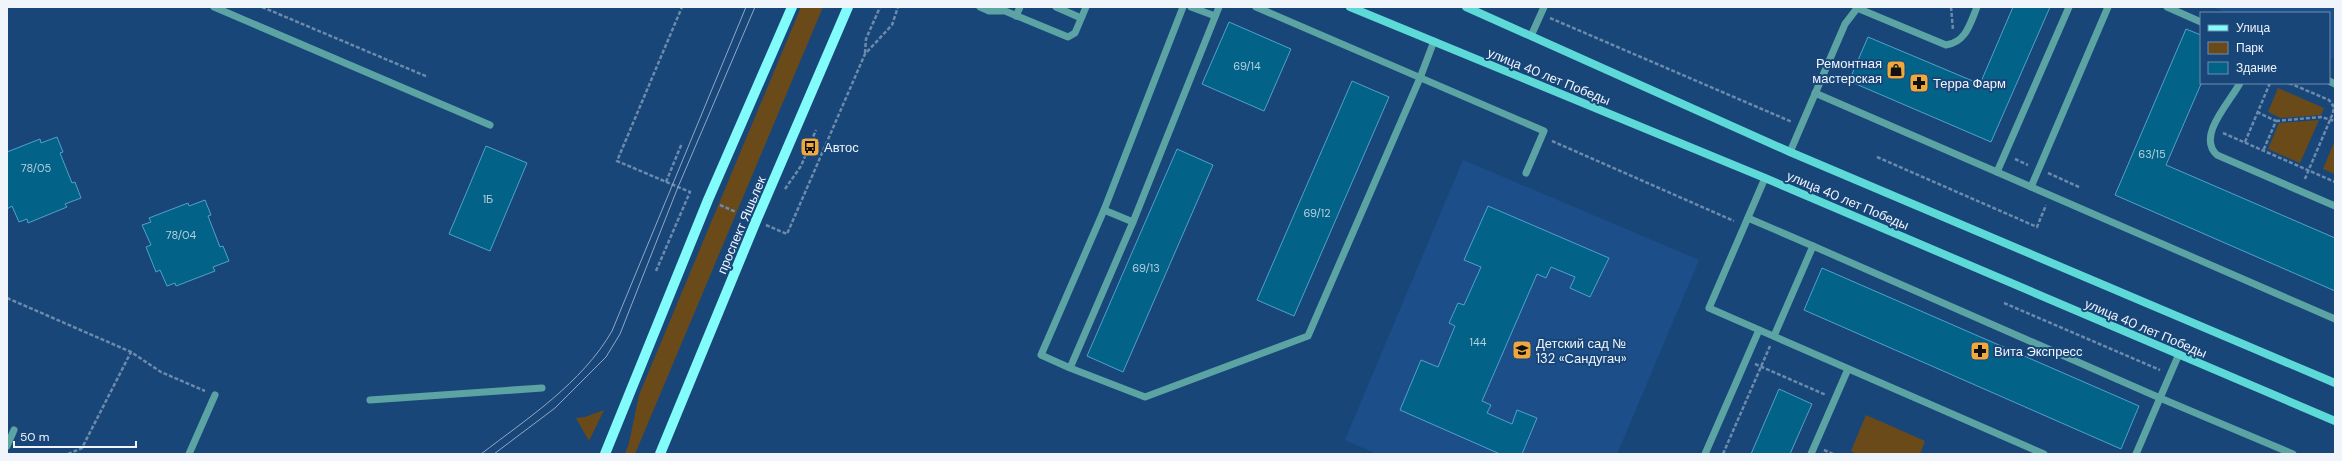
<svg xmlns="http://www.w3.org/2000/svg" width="2342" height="461" viewBox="0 0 2342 461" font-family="'DM Sans',sans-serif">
<rect width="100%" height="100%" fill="#194679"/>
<g fill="#1c4f89">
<path d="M2213 7H2335V60L2329 57V13H2227Z"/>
<path d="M1463 160 1699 260 1617 454H1377L1345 440Z"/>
</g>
<g fill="#6b4a19">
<path d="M801 7H823L635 454H625L629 443 639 395Z"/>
<path d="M2278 88 2324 108 2321 115 2281 118 2268 112Z"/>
<path d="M2319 120 2300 163 2268 149 2279 123Z"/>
<path d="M2335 140V174L2323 169Z"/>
<path d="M604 410 589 441 576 418 585 417Z"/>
<path d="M1866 415 1925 441 1920 454H1857L1851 451Z"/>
</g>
<g fill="#026288" stroke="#52a1cb">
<path d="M2013 7H2050L1991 142 1849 81 1868 37 1980 84Z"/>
<path d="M1229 22 1291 49 1264 111 1202 84Z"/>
<path d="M2186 29 2201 35V84L2166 165 2335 238V291L2115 195Z"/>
<path d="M1352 81 1389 97 1294 316 1257 300Z"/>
<path d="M57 137 63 152 60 153 72 183 75 182 81 198 65 204 67 207 28 223 27 219 19 222 12 206 7 209V152L40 139 41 143Z"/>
<path d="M486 146 527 163 490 251 449 234Z"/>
<path d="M1177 149 1213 165 1123 372 1087 356Z"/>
<path d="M205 200 211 215 208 216 220 247 223 246 229 261 213 267 215 271 176 286 175 283 167 286 160 270 156 272 146 247 151 245 142 225 151 222 149 218 188 203 189 206Z"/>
<path d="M1488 206 1609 258 1590 297 1570 288 1575 277 1551 267 1546 278 1537 274 1482 401 1491 405 1487 413 1512 424 1517 410 1537 418 1522 454H1500L1400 410 1421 360 1438 367 1455 326 1449 323 1458 303 1464 305 1481 267 1464 260Z"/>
<path d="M1822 268 2139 406 2121 449 1804 310Z"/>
<path d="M1779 389 1812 404 1804 422 1790 454H1751Z"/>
</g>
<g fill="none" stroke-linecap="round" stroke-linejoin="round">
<g stroke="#6c8aab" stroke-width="2.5" stroke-dasharray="4 2" stroke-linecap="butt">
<path d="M262 7 428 77"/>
<path d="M1951 7 1953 30"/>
<path d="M1550 18 1792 122"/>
<path d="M865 53 866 39 880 7"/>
<path d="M2289 83 2329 100 2334 107 2333 113 2304 181"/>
<path d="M2257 112 2276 121 2263 151"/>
<path d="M2276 121 2321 117 2335 121"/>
<path d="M2223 133 2335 182"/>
<path d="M1552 141 1734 221"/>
<path d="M2245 142 2270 83"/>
<path d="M1877 157 2037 227 2046 205"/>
<path d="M2015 159 2028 165"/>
<path d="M2048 173 2079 187"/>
<path d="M666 182 682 143"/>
<path d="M785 189 801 166 816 130"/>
<path d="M720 205 736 212"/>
<path d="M766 225 787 234 865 54 892 25 898 7"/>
<path d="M656 271 690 192 617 161 682 7"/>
<path d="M7 298 131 352 161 372 205 391"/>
<path d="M2004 303 2160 370"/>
<path d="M1755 364 1826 395"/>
<path d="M1824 450 1833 454"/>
<path d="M68 454 82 448 131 352"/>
<path d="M1723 454 1770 346"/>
</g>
<g stroke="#5ca4a3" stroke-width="7">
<path d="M214 7 490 125"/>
<path d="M980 7 989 11H1005L1068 37 1075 33 1086 7"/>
<path d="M1056 7 1081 18"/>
<path d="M1191 7 1215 16"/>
<path d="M1256 7 1544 131 1526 173"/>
<path d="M2167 7 2201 22"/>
<path d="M1857 8 1946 45C1966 42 1970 24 1977 7"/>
<path d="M1016 16 1020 7"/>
<path d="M1531 36 1544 7"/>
<path d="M2329 81 2335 84"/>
<path d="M2240 83C2230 102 2196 136 2217 155L2335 206"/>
<path d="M1815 93 2335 319"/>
<path d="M1790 152 1845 24 1858 7"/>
<path d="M1997 172 2069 7"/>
<path d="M1765 178 1709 308 2044 454"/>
<path d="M2031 187 2108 7"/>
<path d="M1104 210 1183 7"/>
<path d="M1748 218 1813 246"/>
<path d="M1133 222 1219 7"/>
<path d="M1774 336 1813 246 2160 398 2136 454"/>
<path d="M2179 354 2160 398 2293 454"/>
<path d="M1070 368 1041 355 1104 210 1133 222 1070 368 1145 397 1308 336 1420 78 1434 41"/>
<path d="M370 400 542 388"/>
<path d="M7 446 14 430"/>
<path d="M189 454 215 395"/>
<path d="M1705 454 1759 330"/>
<path d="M1811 454 1848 369"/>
</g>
<g stroke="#5dd9d7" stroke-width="8">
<path d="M1350 7 1765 178 2335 421"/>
<path d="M1466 7 1790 152 2335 383"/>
</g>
<g stroke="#82fcfa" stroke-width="10">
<path d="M605 454 708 200 792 7"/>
<path d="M660 454 756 221 848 7"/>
</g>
<g stroke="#92a8c2" stroke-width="1">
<path d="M481 454C528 418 582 383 612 331L746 7"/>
<path d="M494 454 555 408 606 357 620 334 678 187 755 7"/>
</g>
</g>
<defs>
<g id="shop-square" transform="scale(1)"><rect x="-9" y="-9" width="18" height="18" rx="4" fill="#eea83c" stroke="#194679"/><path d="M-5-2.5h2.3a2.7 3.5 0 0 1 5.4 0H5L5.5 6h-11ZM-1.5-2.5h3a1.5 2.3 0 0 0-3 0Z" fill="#111"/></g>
<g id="pharmacy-square" transform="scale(1)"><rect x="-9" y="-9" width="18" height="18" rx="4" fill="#eea83c" stroke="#194679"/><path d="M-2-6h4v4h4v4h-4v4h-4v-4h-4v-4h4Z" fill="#111"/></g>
<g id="bus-square" transform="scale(1)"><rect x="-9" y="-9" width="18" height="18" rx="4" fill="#eea83c" stroke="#194679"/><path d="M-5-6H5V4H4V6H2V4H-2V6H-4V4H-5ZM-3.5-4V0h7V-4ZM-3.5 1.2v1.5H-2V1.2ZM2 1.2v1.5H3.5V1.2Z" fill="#111"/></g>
<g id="school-square" transform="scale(1)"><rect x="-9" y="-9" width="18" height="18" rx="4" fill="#eea83c" stroke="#194679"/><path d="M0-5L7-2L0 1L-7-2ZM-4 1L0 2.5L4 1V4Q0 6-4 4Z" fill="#111"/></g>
</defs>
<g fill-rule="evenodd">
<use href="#shop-square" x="1896" y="70"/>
<use href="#pharmacy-square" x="1919" y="83"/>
<use href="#bus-square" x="810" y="147"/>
<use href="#school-square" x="1522" y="350"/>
<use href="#pharmacy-square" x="1980" y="351"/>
</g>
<g text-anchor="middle" stroke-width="4" stroke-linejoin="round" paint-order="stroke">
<g font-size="11" fill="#b4d0de">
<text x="1247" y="70">69/14</text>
<text x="2152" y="158">63/15</text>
<text x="36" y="172">78/05</text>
<text x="488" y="203">1Б</text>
<text x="1317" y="217">69/12</text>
<text x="181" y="239">78/04</text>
<text x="1146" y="272">69/13</text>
<text x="1478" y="346">144</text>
</g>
<g font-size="13" fill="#f0f5fb" stroke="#194679" text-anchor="start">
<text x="1882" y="68" text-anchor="end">Ремонтная<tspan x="1882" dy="15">мастерская</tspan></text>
<text x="1933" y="88">Терра Фарм</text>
<text x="824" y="152">Автос</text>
<text x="1536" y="348">Детский сад №<tspan x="1536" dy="15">132 «Сандугач»</tspan></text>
<text x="1994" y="356">Вита Экспресс</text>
</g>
<g font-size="13" fill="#f0f5fb" stroke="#194679">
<text transform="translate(1549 76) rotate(22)" y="5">улица 40 лет Победы</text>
<text transform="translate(1848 200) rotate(23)" y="5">улица 40 лет Победы</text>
<text transform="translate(741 225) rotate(-67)" y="5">проспект Яшьлек</text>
<text transform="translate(2146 328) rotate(23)" y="5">улица 40 лет Победы</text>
</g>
</g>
<rect width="2342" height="461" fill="none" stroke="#f0f5fb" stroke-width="16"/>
<rect x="2200" y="12" width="130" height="72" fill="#194679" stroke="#6f8cad"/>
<rect x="2208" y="25" width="20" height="6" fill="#82fcfa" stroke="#6f8cad"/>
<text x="2236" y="32" font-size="12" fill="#f0f5fb">Улица</text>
<rect x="2208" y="42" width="20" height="12" fill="#6b4a19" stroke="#6f8cad"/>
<text x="2236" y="52" font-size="12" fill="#f0f5fb">Парк</text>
<rect x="2208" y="62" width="20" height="12" fill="#026288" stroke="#6f8cad"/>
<text x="2236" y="72" font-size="12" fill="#f0f5fb">Здание</text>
<path d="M14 441v6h122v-6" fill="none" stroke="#f0f5fb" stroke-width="2"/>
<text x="20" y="441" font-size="12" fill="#f0f5fb" stroke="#194679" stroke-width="3" paint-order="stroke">50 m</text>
</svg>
